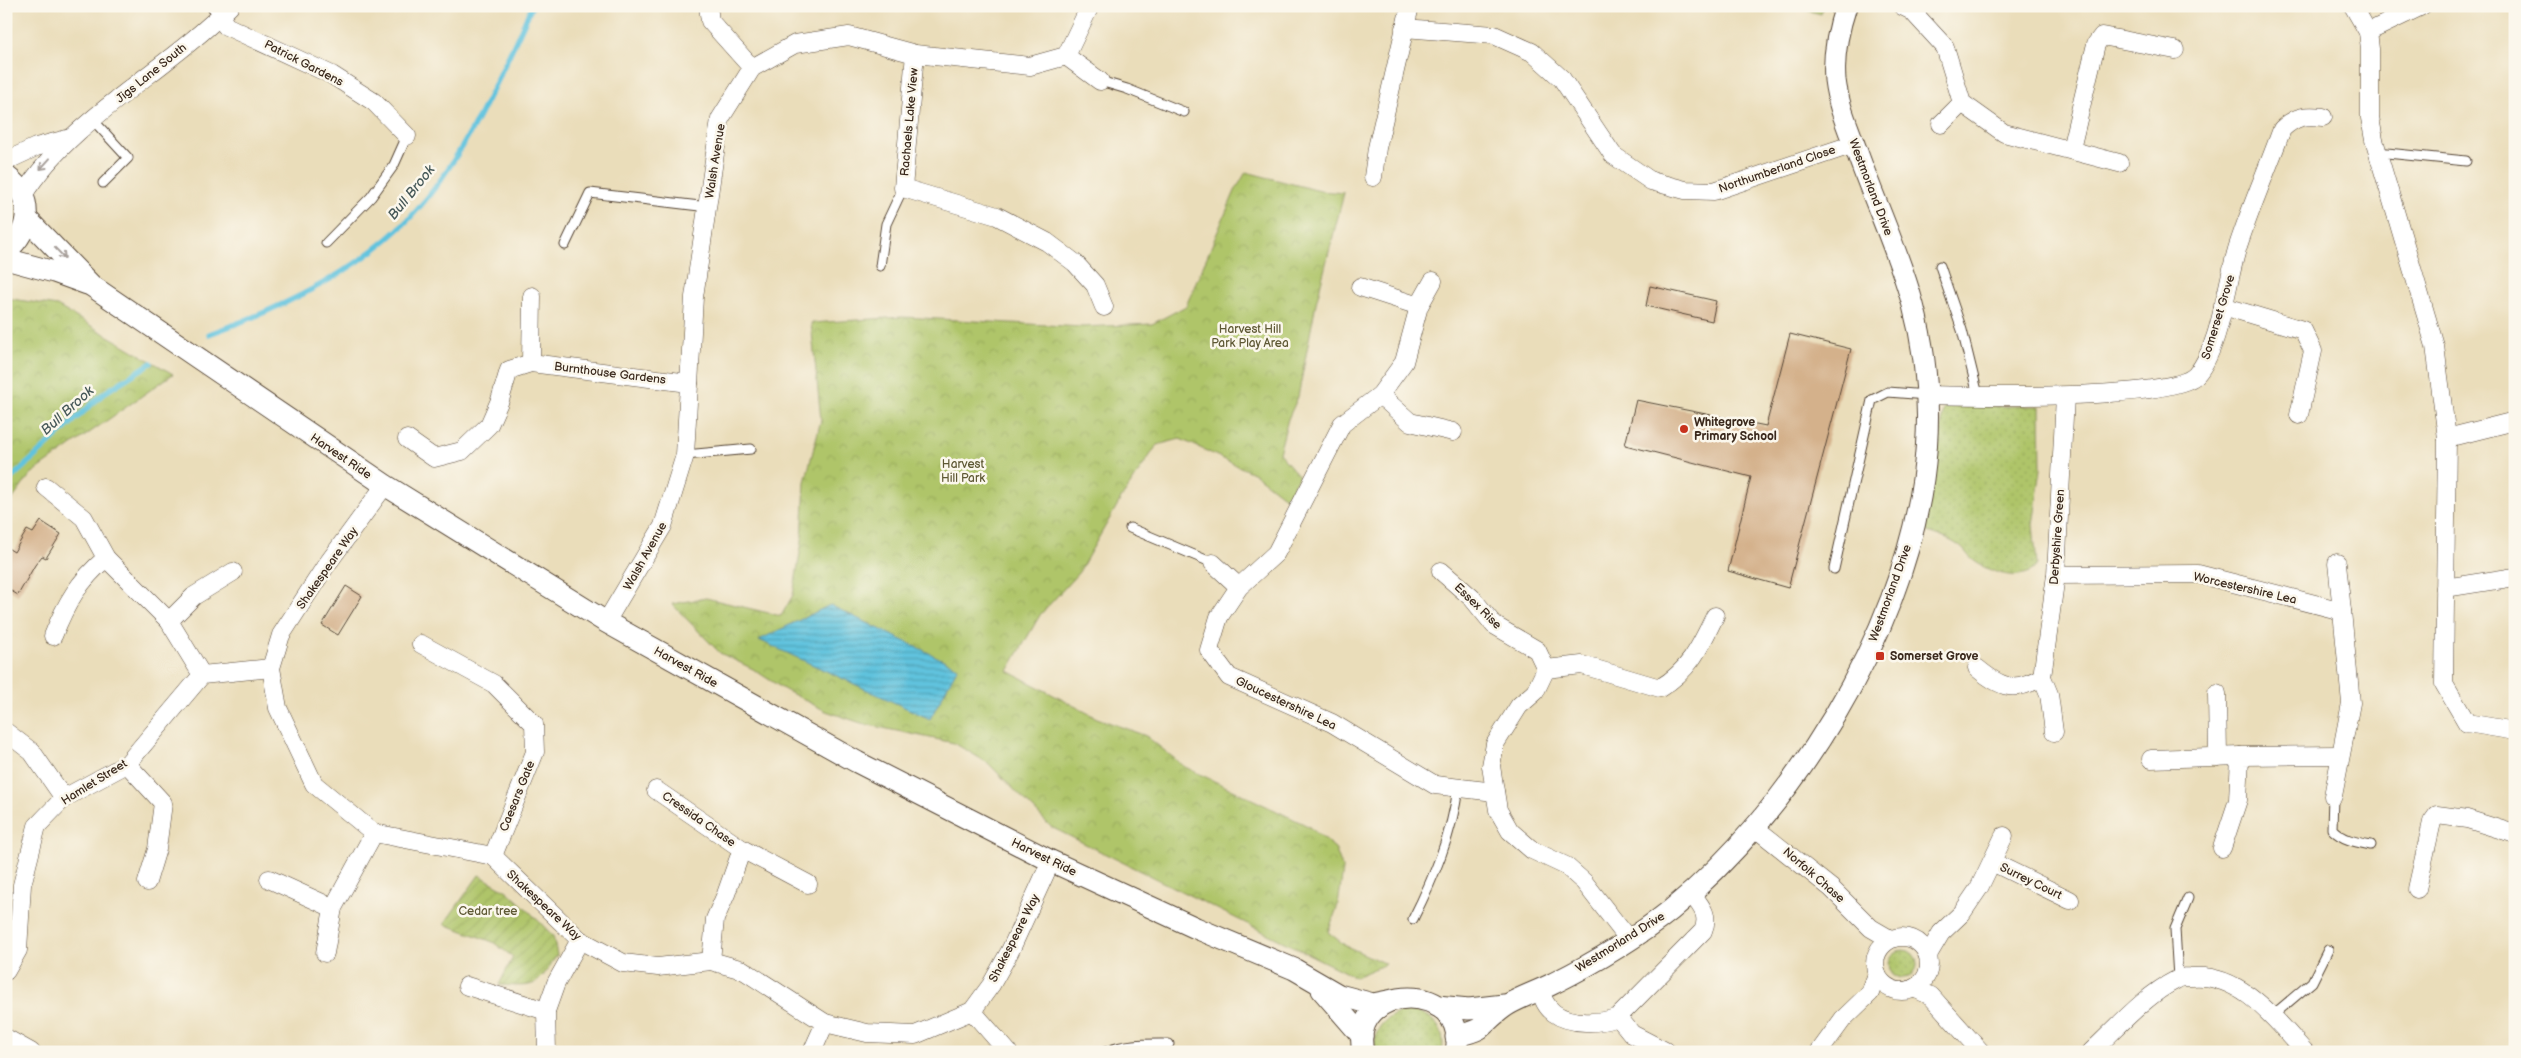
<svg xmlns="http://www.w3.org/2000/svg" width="2521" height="1058" viewBox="0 0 2521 1058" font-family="'Balsamiq Sans',sans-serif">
<defs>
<pattern id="grass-dots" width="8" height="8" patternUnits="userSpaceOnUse" patternTransform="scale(1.25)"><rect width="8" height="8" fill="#afc569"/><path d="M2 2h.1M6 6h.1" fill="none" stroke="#97a95b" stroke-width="1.8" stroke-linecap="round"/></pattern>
<pattern id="park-crowns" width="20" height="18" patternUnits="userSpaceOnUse" patternTransform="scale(1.25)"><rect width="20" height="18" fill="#afc569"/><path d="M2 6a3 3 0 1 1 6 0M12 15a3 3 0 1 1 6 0" fill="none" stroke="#97a95b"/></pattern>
<pattern id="garden-furrows" width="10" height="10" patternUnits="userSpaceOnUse" patternTransform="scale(1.25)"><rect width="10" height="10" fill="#afc569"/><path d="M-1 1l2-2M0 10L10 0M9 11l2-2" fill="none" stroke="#97a95b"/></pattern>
<pattern id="water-rules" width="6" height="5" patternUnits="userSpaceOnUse" patternTransform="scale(1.25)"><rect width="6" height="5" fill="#60c3de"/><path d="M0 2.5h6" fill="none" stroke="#509fb3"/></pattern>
</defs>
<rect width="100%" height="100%" fill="#fbf7ec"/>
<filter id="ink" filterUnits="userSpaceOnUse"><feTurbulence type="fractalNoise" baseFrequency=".02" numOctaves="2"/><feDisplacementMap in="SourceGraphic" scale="10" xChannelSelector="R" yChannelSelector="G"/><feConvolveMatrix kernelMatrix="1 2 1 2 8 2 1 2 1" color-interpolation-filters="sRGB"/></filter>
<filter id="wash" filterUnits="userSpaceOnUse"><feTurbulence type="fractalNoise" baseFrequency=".0096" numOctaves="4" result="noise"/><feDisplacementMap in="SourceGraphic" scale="20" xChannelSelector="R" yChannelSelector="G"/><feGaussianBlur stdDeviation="1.12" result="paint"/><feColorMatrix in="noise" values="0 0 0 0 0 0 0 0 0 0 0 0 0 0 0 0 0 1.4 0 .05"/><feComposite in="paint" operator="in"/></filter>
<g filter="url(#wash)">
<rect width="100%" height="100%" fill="#eaddba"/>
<g fill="url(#grass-dots)" stroke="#757844">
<path d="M1791 6H1823L1821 14Z"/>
<path d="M6 193C18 207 16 222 6 237Z"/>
<path d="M2040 406 2041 469 2033 525 2037 565C2024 585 1988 572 1973 560 1967 556 1965 549 1959 546 1949 538 1934 535 1923 530L1935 473 1944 407Z"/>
<circle cx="1903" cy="964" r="14"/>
<path d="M1408 1010C1431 1013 1447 1028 1442 1052H1376C1370 1029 1388 1014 1408 1010Z"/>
</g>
<g fill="url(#park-crowns)" stroke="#757844">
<path d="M1246 172 1320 191 1344 193 1316 303 1298 397 1288 419 1279 453 1299 476 1286 498 1255 474 1196 446 1180 439 1157 445 1122 497 1079 572 1040 615 1008 671 1097 718 1146 736 1185 767 1308 826 1335 848 1343 870 1338 905 1328 932 1346 946 1386 964 1355 977 1051 827 988 763 954 743 864 724 826 711 785 690 753 669 720 653 672 604 706 598 781 616 793 595 802 541 805 482 821 420 811 323 903 317 1082 327 1152 324 1186 306 1235 191Z"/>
<path d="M6 298 57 306 173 374 31 474 6 508Z"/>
</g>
<path fill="url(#garden-furrows)" stroke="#757844" d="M479 875 507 891 529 911 553 936 557 955C536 988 537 987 499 985L513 957 493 942 444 924Z"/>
<path fill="url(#water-rules)" stroke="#4e767e" d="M830 605 958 667 930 719 759 640Z"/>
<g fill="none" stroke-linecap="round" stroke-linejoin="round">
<g stroke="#60c3de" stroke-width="5.5">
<path d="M209 334C277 310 348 277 401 227 459 171 498 79 532 6"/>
<path d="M6 483 104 393 151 363"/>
</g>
</g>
<g id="blocks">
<g fill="#d4b18b">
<path d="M1650 286 1716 301 1712 321 1646 306Z"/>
<path d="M1790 334 1851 349 1788 588 1728 571 1751 477 1625 445 1636 400 1766 426Z"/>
<path d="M41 521 61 534 46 558 42 556 35 565 18 595 6 588V547L14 552 27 530 33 533Z"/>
<path d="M346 586 362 596 338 635 322 625Z"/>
</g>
</g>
</g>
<g filter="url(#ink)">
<use href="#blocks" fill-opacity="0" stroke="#554535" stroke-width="1"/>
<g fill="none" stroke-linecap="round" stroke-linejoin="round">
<g stroke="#554535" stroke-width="11">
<g id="service">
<path d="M211 6 220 16"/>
<path d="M1100 81 1127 89 1184 112"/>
<path d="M93 120 128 158 103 183"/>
<path d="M2377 152 2466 161"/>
<path d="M326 243 371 197 394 165 407 136"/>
<path d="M565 245 590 193 708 207"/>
<path d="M880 266 886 224 903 188"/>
<path d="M1940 266 1962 330 1978 395"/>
<path d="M685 455 751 449"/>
<path d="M1130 528 1213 563"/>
<path d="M1834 569 1872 400 1888 392 1927 395"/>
<path d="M2333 796 2332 829C2343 840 2355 842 2371 845"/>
<path d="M1413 919C1434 877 1452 834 1458 788"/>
<path d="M2178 978 2175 929 2188 898"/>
<path d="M2272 1016 2312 982 2328 950"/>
<path d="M1105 1052C1125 1043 1147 1044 1169 1044"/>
</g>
</g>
<g stroke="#554535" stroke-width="19">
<g id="minor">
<path d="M708 6 710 21 752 68"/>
<path d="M1902 6 1912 11 1945 47 1962 103 2004 133 2119 163"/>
<path d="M2353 6 2368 32 2370 49V118L2374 140 2435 346 2447 438 2444 684 2467 723 2515 731"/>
<path d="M220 16 226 26 332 75 374 102 407 136"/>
<path d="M1404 28 1494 35 1532 52 1562 79 1613 155 1651 181 1685 190 1714 191 1854 144"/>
<path d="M2368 32 2422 6"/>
<path d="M915 54 903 188 997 216 1047 242 1075 263 1095 285 1104 307"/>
<path d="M1066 56 1100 81"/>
<path d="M1941 124 1962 103"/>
<path d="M2071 149 2096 44 2102 36 2175 50"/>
<path d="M6 161 36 147 71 138"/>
<path d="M1373 177 1377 148 1410 6"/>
<path d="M23 195C71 119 166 71 230 6"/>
<path d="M1433 281 1419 306 1404 362 1380 395 1342 424 1276 553 1239 587 1219 617 1209 650 1229 677 1332 723 1435 785 1495 792"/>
<path d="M1360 287 1419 306"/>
<path d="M2223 306 2303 330 2313 351 2299 415"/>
<path d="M531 363 532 296"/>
<path d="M1380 395 1410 422 1453 432"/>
<path d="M1927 395C1969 396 2173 401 2196 375 2220 349 2227 280 2238 246 2251 206 2268 168 2282 129 2296 116 2305 115 2323 117"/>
<path d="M2447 438 2515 421"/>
<path d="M407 439 434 458 462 451 489 425 500 400 509 370 531 363 689 383"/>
<path d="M385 485 325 567 281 635 271 668 278 708 314 784 374 833 493 856 580 940 623 963 658 967 711 961 743 970 825 1023 867 1033 915 1035 972 1011 991 985 1010 951 1051 861"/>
<path d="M46 487 84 518 106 558 169 621 202 675"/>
<path d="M1213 563 1239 587"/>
<path d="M2337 563 2342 611"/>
<path d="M1441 571 1472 598 1494 625 1537 650 1546 669 1535 692 1519 706 1495 744 1491 766 1498 810 1510 831 1532 850 1566 866 1584 882 1629 940"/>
<path d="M2056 575 2198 574 2342 611 2351 703 2333 796"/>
<path d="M2445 588 2515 577"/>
<path d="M169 621 194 596 233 572"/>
<path d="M606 622 663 526 685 455 694 297 720 119 752 68 795 44 849 36 915 54 1030 66 1066 56 1090 6"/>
<path d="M53 636C66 603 79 581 106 558"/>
<path d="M421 644 494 684 534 724 535 752 493 856"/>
<path d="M1977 668C2001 688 2014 693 2042 677"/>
<path d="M1546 669 1582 665 1660 688C1690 670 1700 647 1715 616"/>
<path d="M2217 693 2218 757"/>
<path d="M6 732 32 752 64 798"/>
<path d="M2054 732 2049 694 2042 677 2056 575 2065 396"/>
<path d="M2151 759 2240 756"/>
<path d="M127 764 163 803 157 849 147 882"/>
<path d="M656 790 742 849 808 884"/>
<path d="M1754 827 1831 888 1871 928 1890 939"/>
<path d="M2222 848 2238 800 2240 756 2340 755"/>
<path d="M1992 862 2070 900"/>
<path d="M269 879 333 908"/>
<path d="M2417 889 2432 822 2437 815 2467 819 2515 834"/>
<circle cx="1902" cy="964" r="27"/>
<path d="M325 953 333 908 374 833"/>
<path d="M1928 955 1941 933 1962 913 1979 888 2004 836"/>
<path d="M711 961 715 919 726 894 742 849"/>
<path d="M6 971 18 950 22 885 37 826 64 798 127 764 202 675 271 668"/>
<path d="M467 986 546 1011"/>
<path d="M1914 988 1931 996 1981 1052"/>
<path d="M1540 990C1543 999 1546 1007 1554 1013 1570 1025 1600 1024 1618 1017L1703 931C1710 915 1701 906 1691 893"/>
<path d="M972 1011 1008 1052"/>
<path d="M1618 1017 1632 1034 1667 1052"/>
<path d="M6 1038 31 1052"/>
<path d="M547 1052 546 1011 556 983 580 940"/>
<path d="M812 1052 825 1023"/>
<path d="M1819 1052 1843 1019 1870 993 1877 974"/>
<path d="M2091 1052C2117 1028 2144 996 2176 980 2180 977 2186 977 2191 977 2240 972 2275 1019 2305 1052"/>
</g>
</g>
<g stroke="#554535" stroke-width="23">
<g id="tertiary">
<path d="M6 176C34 197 32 230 6 251"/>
<path d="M27 219 92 286 385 485 606 622 857 762 1051 861 1196 928 1294 969 1339 995 1373 1004 1388 1001"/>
<path d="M6 259 54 272 87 284"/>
<path d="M1322 990 1362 1036"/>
<path d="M1437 1006 1469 1009 1504 1005"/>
<path d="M1456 1037C1463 1034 1474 1032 1480 1028 1489 1020 1497 1011 1509 1004 1523 996 1539 991 1554 983 1594 963 1636 938 1671 910 1793 810 1901 636 1923 479 1931 422 1928 361 1913 305 1899 253 1875 203 1857 152 1848 128 1838 105 1835 80 1833 55 1838 30 1846 6"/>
<path d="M1363 1052C1348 980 1470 980 1456 1052"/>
</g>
</g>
<use href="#service" stroke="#fff" stroke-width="9"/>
<use href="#minor" stroke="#fff" stroke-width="18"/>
<use href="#tertiary" stroke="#fff" stroke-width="21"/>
</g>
<defs><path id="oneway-shaft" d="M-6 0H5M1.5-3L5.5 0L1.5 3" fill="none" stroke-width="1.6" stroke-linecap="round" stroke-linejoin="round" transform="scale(1.25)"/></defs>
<g stroke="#a79f9a">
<use href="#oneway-shaft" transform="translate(45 164) rotate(132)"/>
<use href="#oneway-shaft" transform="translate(60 253) rotate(46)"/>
</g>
</g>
<g fill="#c8321e" stroke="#fbf7ec" stroke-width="2">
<circle cx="1684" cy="429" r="5"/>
<rect x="1875" y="651" width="10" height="10" rx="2.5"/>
</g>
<g text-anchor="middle" stroke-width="5" stroke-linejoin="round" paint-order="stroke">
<g font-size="12" fill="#3b2a1e" stroke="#fbf7ec">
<text transform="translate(304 63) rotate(27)" y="4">Patrick Gardens</text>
<text transform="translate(151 73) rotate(-39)" y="4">Jigs Lane South</text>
<text transform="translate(909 122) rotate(-85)" y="4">Rachaels Lake View</text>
<text transform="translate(715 161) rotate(-81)" y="4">Walsh Avenue</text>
<text transform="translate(1777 169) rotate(-19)" y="4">Northumberland Close</text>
<text transform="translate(1871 187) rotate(69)" y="4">Westmorland Drive</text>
<text transform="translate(2218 317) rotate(-73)" y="4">Somerset Grove</text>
<text transform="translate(610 373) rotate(7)" y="4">Burnthouse Gardens</text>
<text transform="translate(341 456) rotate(34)" y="4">Harvest Ride</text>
<text transform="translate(2057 537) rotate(-86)" y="4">Derbyshire Green</text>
<text transform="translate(645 556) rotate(-61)" y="4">Walsh Avenue</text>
<text transform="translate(327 568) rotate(-55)" y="4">Shakespeare Way</text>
<text transform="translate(2245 588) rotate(13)" y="4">Worcestershire Lea</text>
<text transform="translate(1890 593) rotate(-70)" y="4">Westmorland Drive</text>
<text transform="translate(1478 606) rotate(44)" y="4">Essex Rise</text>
<text transform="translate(686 667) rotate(29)" y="4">Harvest Ride</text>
<text transform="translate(1286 703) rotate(25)" y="4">Gloucestershire Lea</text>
<text transform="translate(94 782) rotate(-32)" y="4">Hamlet Street</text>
<text transform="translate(517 796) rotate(-68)" y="4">Caesars Gate</text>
<text transform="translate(699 819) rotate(35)" y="4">Cressida Chase</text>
<text transform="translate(1044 857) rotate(26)" y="4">Harvest Ride</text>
<text transform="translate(1814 875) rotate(41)" y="4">Norfolk Chase</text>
<text transform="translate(2031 881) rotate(26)" y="4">Surrey Court</text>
<text transform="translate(544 905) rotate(43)" y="4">Shakespeare Way</text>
<text transform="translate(1014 938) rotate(-63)" y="4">Shakespeare Way</text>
<text transform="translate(1620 942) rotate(-32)" y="4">Westmorland Drive</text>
</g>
<g font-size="12" fill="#5e5834" stroke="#fbf7ec">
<text x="1250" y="333">Harvest Hill<tspan x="1250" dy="14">Park Play Area</tspan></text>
<text x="963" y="468">Harvest<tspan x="963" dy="14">Hill Park</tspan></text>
<text x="488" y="915">Cedar tree</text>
</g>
<g font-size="12" font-weight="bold" fill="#3b2a1e" stroke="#fbf7ec" text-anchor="start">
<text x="1694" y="426">Whitegrove<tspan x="1694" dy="14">Primary School</tspan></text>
<text x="1890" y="660">Somerset Grove</text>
</g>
<g font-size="14" font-style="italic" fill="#465858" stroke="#fbf7ec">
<text transform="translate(411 192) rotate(-51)" y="5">Bull Brook</text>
<text transform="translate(67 410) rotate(-42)" y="5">Bull Brook</text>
</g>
</g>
<rect width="2521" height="1058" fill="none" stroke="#fbf7ec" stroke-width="25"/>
</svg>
